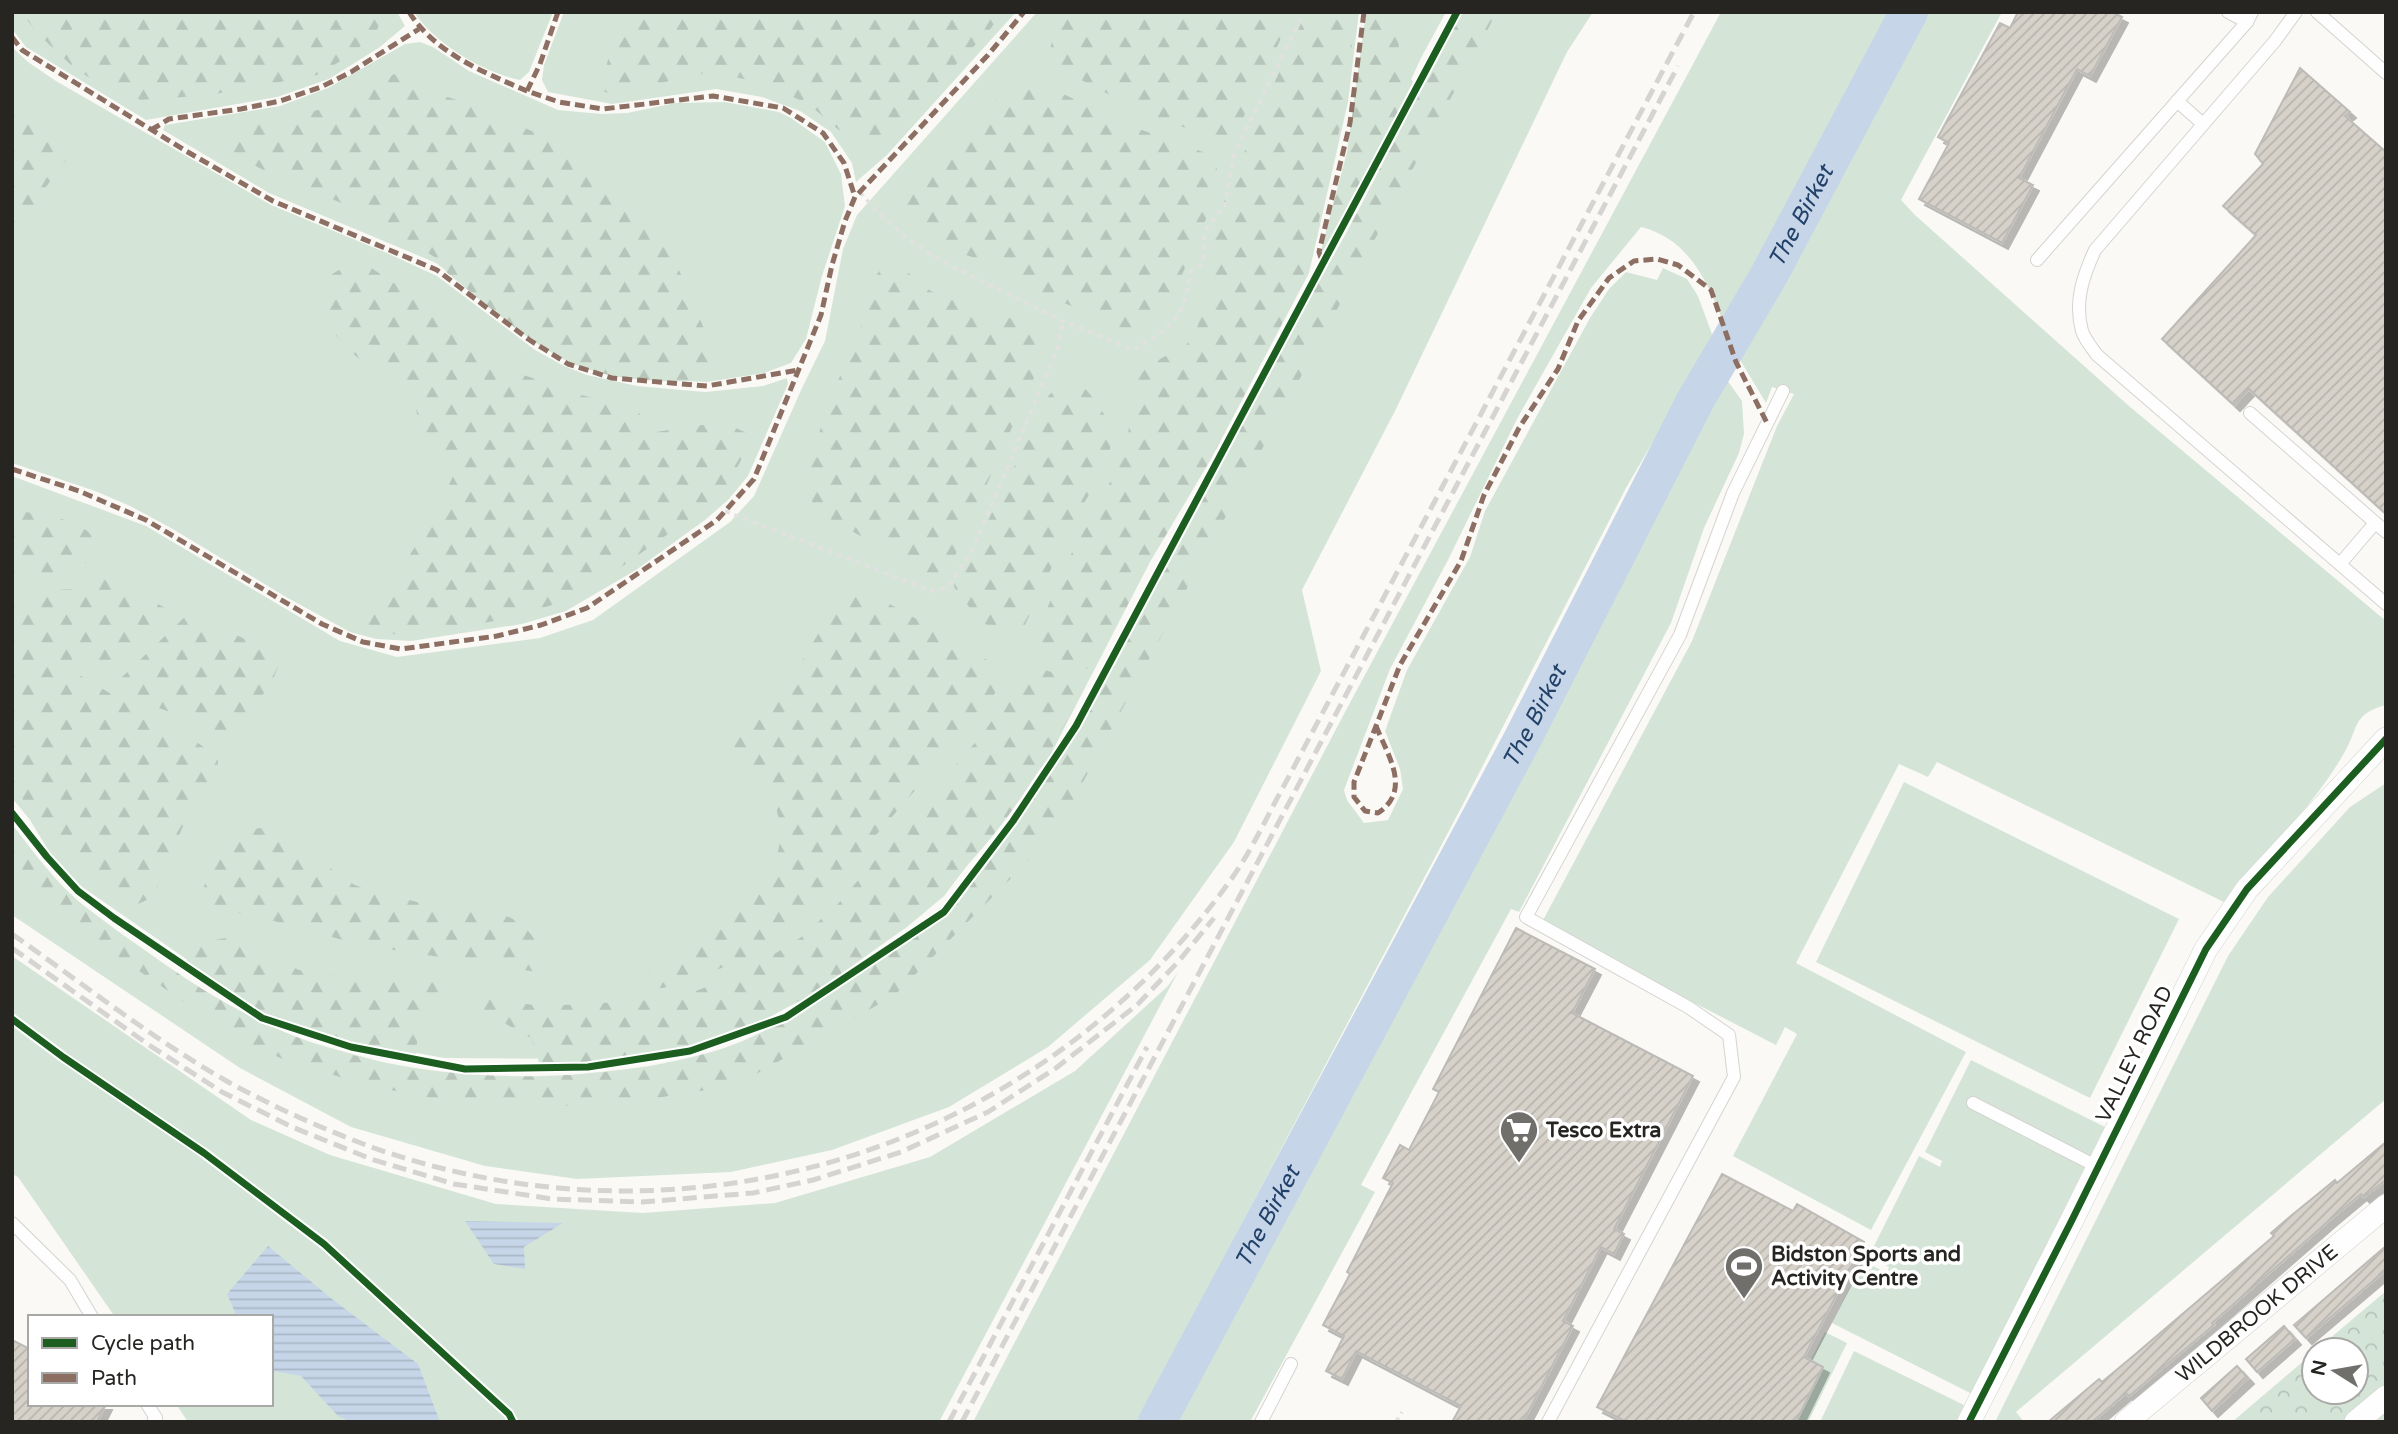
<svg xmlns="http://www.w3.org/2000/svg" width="2398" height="1434" viewBox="0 0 2398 1434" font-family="'Varela Round',sans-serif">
<defs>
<pattern id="forest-firs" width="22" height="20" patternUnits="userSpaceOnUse" patternTransform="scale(1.75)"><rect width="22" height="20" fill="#d4e5d8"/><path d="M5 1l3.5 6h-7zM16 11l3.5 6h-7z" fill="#b6c4b9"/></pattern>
<pattern id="park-crowns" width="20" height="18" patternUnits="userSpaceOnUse" patternTransform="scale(1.75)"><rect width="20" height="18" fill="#d4e5d8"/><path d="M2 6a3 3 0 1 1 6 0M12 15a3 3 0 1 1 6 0" fill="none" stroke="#b6c4b9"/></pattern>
<pattern id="water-rules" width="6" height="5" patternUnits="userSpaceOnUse" patternTransform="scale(1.75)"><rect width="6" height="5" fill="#c6d5e8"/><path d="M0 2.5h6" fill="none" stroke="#aab7c7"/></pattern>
<pattern id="building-hatch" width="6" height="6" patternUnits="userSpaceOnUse" patternTransform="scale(1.75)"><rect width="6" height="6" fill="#d6d2ca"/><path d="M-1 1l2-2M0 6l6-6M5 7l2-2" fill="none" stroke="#b8b4ad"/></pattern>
<filter id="shadow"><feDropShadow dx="6" dy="6" stdDeviation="0" flood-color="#0004"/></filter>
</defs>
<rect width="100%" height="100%" fill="#fbf9f5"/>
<g fill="#d4e5d8">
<path d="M12 12H397L405 26 380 47 329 79 277 97 146 120 26 47 12 29Z"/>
<path d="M414 12H553L529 72 520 80C484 73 434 43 414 12Z"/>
<path d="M564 12H1016L887 155 856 182 852 163 831 132 800 111 762 97 716 89 612 104 548 92 542 80 544 65Z"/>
<path d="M1037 12H1359L1348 102 1309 273 1232 418 1150 561 1050 756 944 896 907 927 801 1001 750 1024 604 1059 444 1058 358 1042 254 1006 62 873 30 820 12 798V476L146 526 340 641 397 657 540 638 593 620 730 522 754 496 802 388 825 341 843 249 857 215Z"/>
<path d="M1370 12H1446L1422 56 1385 135Z"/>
<path d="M1469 12H1593L1567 52 1396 409 1302 590 1321 671 1234 842 1150 960 1048 1047 949 1107 832 1150 731 1172 577 1179 485 1166 351 1127 240 1068 12 915V828L59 887 184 981 248 1025 450 1081 533 1079 744 1057 953 913 1050 790Z"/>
<path d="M1721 12H1895L1726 330C1710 287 1691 239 1641 227L1591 288 1517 419 1448 560 1390 669 1344 790 1347 800 1364 823 1388 820 1403 789 1400 769 1385 731 1407 670 1470 557 1485 511 1590 318 1609 289 1626 272 1657 280 1663 268 1687 279 1698 296 1715 342 1702 357 1626 488 1461 808 1137 1422H973L1345 712Z"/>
<path d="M1923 12H2002L1901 200 1915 215 2129 406 2386 621V705C2351 714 2359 729 2343 755 2312 809 2263 852 2226 903L1937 762 1928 777 1899 764 1796 963 1966 1052 1871 1230 1733 1156 1797 1034 1785 1027 1776 1045 1541 924 1692 641 1777 426 1794 394 1772 387 1766 403 1731 345 1742 329 1771 296Z"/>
<path d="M420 42 433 47 469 71 558 110 602 114 627 113 675 103 725 102 779 112 791 118 825 142 841 174 845 206 822 276 806 339 791 363 764 373 707 382 616 375 536 340 436 263 269 193 163 130 165 125 280 106 328 88 405 44Z"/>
<path d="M12 47 28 62 56 81 271 205 387 253 437 276 535 350 564 366 587 375 637 386 705 392 763 386 787 378 788 384 748 476 728 500 705 520 636 570 566 611 522 624 411 641 376 639 350 632 286 597 171 528 130 506 95 491 12 463Z"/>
<path d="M1720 370 1742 401 1744 434 1739 453 1704 528 1671 623 1519 912 1511 909 1361 1185 1375 1192 1250 1422H1163L1472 848Z"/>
<path d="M1904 782 2179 919 2090 1098 1816 962Z"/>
<path d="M2386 783V1099L2016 1412 2024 1422H1995L2228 956 2268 897 2350 807Z"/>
<path d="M12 956 251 1120 330 1155 496 1204 643 1213 775 1203 930 1157 1075 1071 1168 986 1178 972 939 1422H188L176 1404H271V1317H115L18 1177 12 1174Z"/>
<path d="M1971 1060 2105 1127 1972 1394 1832 1323 1863 1261 1887 1273 1889 1267 1869 1256 1919 1156 1940 1167 1942 1161 1925 1152Z"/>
<path d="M1825 1332 1847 1343 1808 1422H1796L1810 1361Z"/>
<path d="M1854 1351 1964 1405 1956 1422H1820Z"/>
</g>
<g fill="url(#forest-firs)">
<path d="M18 12H375L380 22 377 30 365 43 339 62 317 75 210 95 141 100 100 85 72 66 37 33 25 17Z"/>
<path d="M625 12H1003L988 32 905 116C903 121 901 126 898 130 887 145 863 141 848 135 836 130 825 117 814 109 798 98 779 90 761 84 741 78 718 72 697 74 671 75 622 106 600 89L608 60Z"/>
<path d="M1064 12H1292C1277 47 1263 81 1245 114 1242 120 1239 128 1234 132 1208 152 1077 78 1049 62L1052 38Z"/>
<path d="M1306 12H1356L1345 102 1327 190 1306 268 1294 301 1211 459 1150 562 1094 670 1043 657 1030 647 1073 550 1122 460 1128 437 1131 400 1138 377 1149 365 1186 345 1196 331 1208 293 1211 246 1222 207 1256 124Z"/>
<path d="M1366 12H1396C1398 42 1397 55 1413 82L1336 235 1318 262 1347 152Z"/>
<path d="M1459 12H1497L1055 834 895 995 737 1085 650 1099 565 1106 437 1099 365 1085 283 1059 252 1046 215 1023 41 904 12 866V824C31 849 50 875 73 896 95 918 124 935 149 953 243 1021 320 1056 437 1071 526 1082 631 1076 718 1050 755 1039 788 1018 821 998 917 939 991 867 1050 771 1090 705 1121 634 1159 567 1179 530 1203 495 1223 458 1246 415 1267 370 1290 327 1308 297 1327 268 1344 237 1384 163 1421 87 1459 12Z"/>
<path d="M394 74 428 91 483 108 542 136 575 155 615 189 641 215 662 230 708 338C719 354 718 365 708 381 662 382 612 382 569 362 525 341 484 302 446 272L445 264C416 245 387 226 356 210 313 189 268 177 228 150L227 143 243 126 286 119 346 102 371 90Z"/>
<path d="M1020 84H1037L1050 88 1142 130 1203 152 1212 159 1217 169V186L1212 205 1181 277 1162 315 1150 330 1141 334 1121 331 1098 317 1059 301 1018 280 985 261 953 251 896 212 927 172 1000 95 1010 87Z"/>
<path d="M12 107 45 127 69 157 45 188 30 224 12 253Z"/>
<path d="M364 263 437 312 493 359 521 374 581 395 633 407 644 418 649 433 723 422 751 435C742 461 731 483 712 503L600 582 569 600 505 619 434 632 401 635 369 630 368 625 438 508 456 470C450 459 445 455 433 454 420 435 417 415 413 393 387 377 357 362 338 338 331 330 326 317 325 308 318 275 335 269 364 263Z"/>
<path d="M888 266 904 269 924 287 940 296 1026 323C1039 339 1038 352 1037 371L947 574 939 581 919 577 908 565 882 548 823 515 813 504 808 492 809 472 826 408 859 333 869 301 873 280 880 270Z"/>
<path d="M1077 381C1092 394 1112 419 1111 440 1111 466 1084 500 1073 523 1056 558 1040 592 1024 627 993 646 972 610 954 587L955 578 982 533 1049 395 1062 383Z"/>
<path d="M12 510C36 514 96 518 98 550L91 560 49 582 12 576Z"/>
<path d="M107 577 173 612 159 629 114 673C101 665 90 663 75 664L70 670C100 686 129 706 159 723 179 735 203 741 218 760L217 772 194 800 153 897 138 904 129 900 84 862 63 851 49 839 12 783V591L78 589Z"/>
<path d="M858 586 911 616 962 642 997 667 1001 675 998 689 973 724 876 835 847 874 815 909 780 938 746 958 692 980 663 988 649 987 645 978 701 933 754 884 777 856 782 833 776 807 750 767 722 750C719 745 719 741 722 735L795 672 820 631Z"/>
<path d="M189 613 264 648 281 660 270 686 247 714 239 730 229 735 220 734 179 715 144 703 133 695 121 678Z"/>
<path d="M1023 663 1067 677 1084 689C1069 715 1056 742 1040 768 985 860 906 934 816 990 785 1009 752 1029 717 1040 658 1058 600 1060 539 1066L537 1051 531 1038 472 1005 471 997 543 1006 641 1001 696 991 749 970 800 938 837 905 985 731 1002 705Z"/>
<path d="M271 827C282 837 294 842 307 850 323 860 338 877 355 885 365 889 376 891 386 893 409 900 432 907 455 910 474 912 495 910 513 919 531 928 548 954 537 972L361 945 256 916 217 909 206 901 204 886 216 860 232 842 252 829Z"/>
<path d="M227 938 299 970 354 978H426L438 985 442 994 433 1017 418 1025 416 1058C373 1050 331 1042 291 1026 253 1010 218 988 183 965 195 948 206 940 227 938Z"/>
</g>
<path fill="url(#park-crowns)" d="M2386 1291V1422H2232L2314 1352V1392H2356V1350H2316Z"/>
<g fill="url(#water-rules)">
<path d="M465 1221 563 1223 524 1247 525 1269 494 1264Z"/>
<path d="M268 1246 332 1299 418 1364 440 1422H352L338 1416 301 1376 273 1371 271 1368V1317H237L227 1294Z"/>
</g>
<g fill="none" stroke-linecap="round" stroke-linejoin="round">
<path stroke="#c6d5e8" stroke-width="38" id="s1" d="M1157 1422 1522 740 1695 401 1769 275 1909 12"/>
</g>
<g fill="url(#building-hatch)" stroke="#bcbbb7" stroke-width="2" filter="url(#shadow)">
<path d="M2018 12H2112L2122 17 2090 76 2077 69 2019 178 2033 185 2002 243 1919 199 1949 143 1938 137 2000 23 2010 28Z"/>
<path d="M2300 68 2350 112 2345 116 2386 152V514L2249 389 2234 405 2162 339 2256 235 2223 206 2263 164 2255 154Z"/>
<path d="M1516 928 1595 969 1572 1013 1693 1076 1614 1229 1624 1234 1614 1254 1601 1247 1563 1321 1573 1326 1523 1422H1452L1461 1406 1356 1351 1342 1379 1326 1371 1344 1336 1323 1325 1350 1274 1347 1272 1393 1183 1383 1178 1400 1145 1409 1150 1439 1092 1433 1089Z"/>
<path d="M2386 1142V1180L2364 1197 2361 1194 2331 1219 2212 1323 2214 1325 2129 1396 2126 1393 2092 1422H2048L2099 1379 2102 1382 2132 1357 2274 1236 2271 1233 2292 1215 2335 1180 2337 1183Z"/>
<path d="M1722 1174 1793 1211 1797 1204 1864 1242 1804 1357 1823 1367 1796 1422H1627L1597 1407Z"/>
<path d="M2386 1246V1270L2306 1338 2294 1325Z"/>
<path d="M2284 1326 2295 1339 2257 1372 2246 1359Z"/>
<path d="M12 1340 30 1349V1404H106L97 1422H12Z"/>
<path d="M2237 1366 2248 1378 2212 1411 2201 1398Z"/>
</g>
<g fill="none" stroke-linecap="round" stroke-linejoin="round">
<g stroke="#d5d3d0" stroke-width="14">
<g id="service">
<path d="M2228 12 2247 22"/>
<path d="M2296 12 2275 41 2095 250C2083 276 2074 302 2082 331 2085 340 2092 348 2097 355L2386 604"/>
<path d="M2317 12 2386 73"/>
<path d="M2177 101 2203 124"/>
<path d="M2037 260 2247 22 2252 12"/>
<path d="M2250 413 2386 532"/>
<path d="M2340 564 2375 523"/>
<path d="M1973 1103 2098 1167"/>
<path d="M12 1223 70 1280 92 1317"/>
<path d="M147 1404 156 1418 153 1422"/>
<path d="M1261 1422 1291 1364"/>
<path d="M1548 1422 1734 1077 1729 1035 1688 1007 1526 917 1680 635 1733 493 1783 391"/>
</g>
</g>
<g stroke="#d5d3d0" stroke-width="24">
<g id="minor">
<path d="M1969 1422 2071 1222 2206 949 2247 889 2386 739"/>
<path id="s2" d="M2126 1422 2386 1206"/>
<path d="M2356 1422 2386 1397"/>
</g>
</g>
<g stroke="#e2e1e0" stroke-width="3.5" stroke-dasharray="5 5" stroke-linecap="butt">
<path d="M860 192 878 213 915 244 945 263 1063 321 1134 350C1171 328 1186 316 1190 272L1202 264 1205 251 1204 232 1225 205 1234 154 1304 12"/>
<path d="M725 511 932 591 946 588 957 574 975 544 1057 350 1063 321"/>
<path d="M1396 1422 1402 1412"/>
</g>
<use href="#service" stroke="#fefefe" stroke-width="12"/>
<use href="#minor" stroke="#fefefe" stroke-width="23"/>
<g stroke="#d5d4d3" stroke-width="5" stroke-dasharray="14 7" stroke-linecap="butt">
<path d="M12 934C83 984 154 1040 230 1083 276 1108 325 1130 374 1148 688 1258 1031 1152 1227 885 1251 853 1268 814 1287 780L1694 12"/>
<path d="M12 948 149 1045 222 1092 292 1127 371 1159 454 1184 552 1199 642 1202 753 1193 813 1180 901 1152 988 1112 1056 1068 1137 1005 1178 962 1214 918"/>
<path d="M949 1422 1147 1047"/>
<path d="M962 1422 1678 66"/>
</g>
<g stroke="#8d6e63" stroke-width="5" stroke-dasharray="10 5" stroke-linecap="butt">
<path d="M409 12C435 53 483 72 527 91"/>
<path d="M558 12 540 64 527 91 559 102 603 109 713 96 783 108 823 133 844 163 855 197"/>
<path d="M12 37 22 50 186 151 273 201 437 270 528 339 568 364 612 378 707 386 798 370"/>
<path d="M151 130 169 119 241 109 280 101 321 87 351 72 419 29"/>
<path d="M1321 258 1319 252 1350 123 1364 12"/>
<path d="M12 469 79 491 146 520 322 624 363 642 401 649 497 636 541 625 587 608 717 520 754 479 821 315 832 265 845 221 855 197 988 55 1024 12"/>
<path d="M1376 726C1388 756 1412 790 1378 813L1365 811 1354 797V782L1400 665 1461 561 1484 495 1519 428 1558 369 1578 321 1609 278 1634 261 1657 259 1678 265 1711 290 1736 362 1767 423"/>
</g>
<g stroke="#fff" stroke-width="11">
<g id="cycleway">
<path d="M12 813 47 857 78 891 114 918 262 1018 351 1047 465 1069 588 1067 690 1051 786 1017 944 912 1013 821 1076 726 1457 12"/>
<path d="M12 1019 63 1057 204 1153 324 1244 509 1414 513 1422"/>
<path d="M1969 1422 2071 1222 2206 949 2247 889 2386 739"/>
</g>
</g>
<use href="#cycleway" stroke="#1b5e20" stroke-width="7"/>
</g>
<defs>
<g id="supermarket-pin" transform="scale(2.0125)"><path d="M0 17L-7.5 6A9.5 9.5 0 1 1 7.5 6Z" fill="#716f6c" stroke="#fff"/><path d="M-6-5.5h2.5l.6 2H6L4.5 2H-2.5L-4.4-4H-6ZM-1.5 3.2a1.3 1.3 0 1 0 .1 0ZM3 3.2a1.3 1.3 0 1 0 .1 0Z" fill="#fff"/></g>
<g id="stadium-pin" transform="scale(2.0125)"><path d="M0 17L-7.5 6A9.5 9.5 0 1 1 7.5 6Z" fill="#716f6c" stroke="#fff"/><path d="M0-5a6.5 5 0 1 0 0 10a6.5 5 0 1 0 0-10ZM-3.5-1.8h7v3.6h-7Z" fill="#fff"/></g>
</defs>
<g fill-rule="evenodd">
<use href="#supermarket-pin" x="1519" y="1130"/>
<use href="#stadium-pin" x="1744" y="1266"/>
</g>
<g text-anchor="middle" stroke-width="7" stroke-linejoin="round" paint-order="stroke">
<g font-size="21" fill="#262522" stroke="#fff">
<text transform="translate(2134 1054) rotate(-64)" y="7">VALLEY ROAD</text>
<text dy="7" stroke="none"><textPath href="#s2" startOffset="170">WILDBROOK DRIVE</textPath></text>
</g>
<g font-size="21" font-weight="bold" fill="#262522" stroke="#fff" text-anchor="start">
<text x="1546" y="1137">Tesco Extra</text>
<text x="1771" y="1261">Bidston Sports and<tspan x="1771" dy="24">Activity Centre</tspan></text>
</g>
<g font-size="23" font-style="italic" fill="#224169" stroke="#fff">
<text dy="8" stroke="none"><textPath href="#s1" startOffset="1367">The Birket</textPath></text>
<text dy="8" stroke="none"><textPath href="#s1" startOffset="800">The Birket</textPath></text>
<text dy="8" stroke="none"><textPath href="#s1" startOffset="233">The Birket</textPath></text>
</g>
</g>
<rect width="2398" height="1434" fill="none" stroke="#262522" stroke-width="28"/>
<rect x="28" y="1315" width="245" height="91" fill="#ffffff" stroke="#a8a8a7" stroke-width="2"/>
<rect x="42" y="1338" width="35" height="10" fill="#1b5e20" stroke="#a8a8a7" stroke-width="2"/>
<text x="91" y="1350" font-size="21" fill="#262522">Cycle path</text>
<rect x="42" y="1373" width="35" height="10" fill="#8d6e63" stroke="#a8a8a7" stroke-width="2"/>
<text x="91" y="1385" font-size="21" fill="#262522">Path</text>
<g transform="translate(2335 1371) rotate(281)"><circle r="33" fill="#ffffff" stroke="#a8a8a7" stroke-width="2"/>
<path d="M0-5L12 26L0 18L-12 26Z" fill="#716f6c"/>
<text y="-10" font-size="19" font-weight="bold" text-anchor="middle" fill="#262522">N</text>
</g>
</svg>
